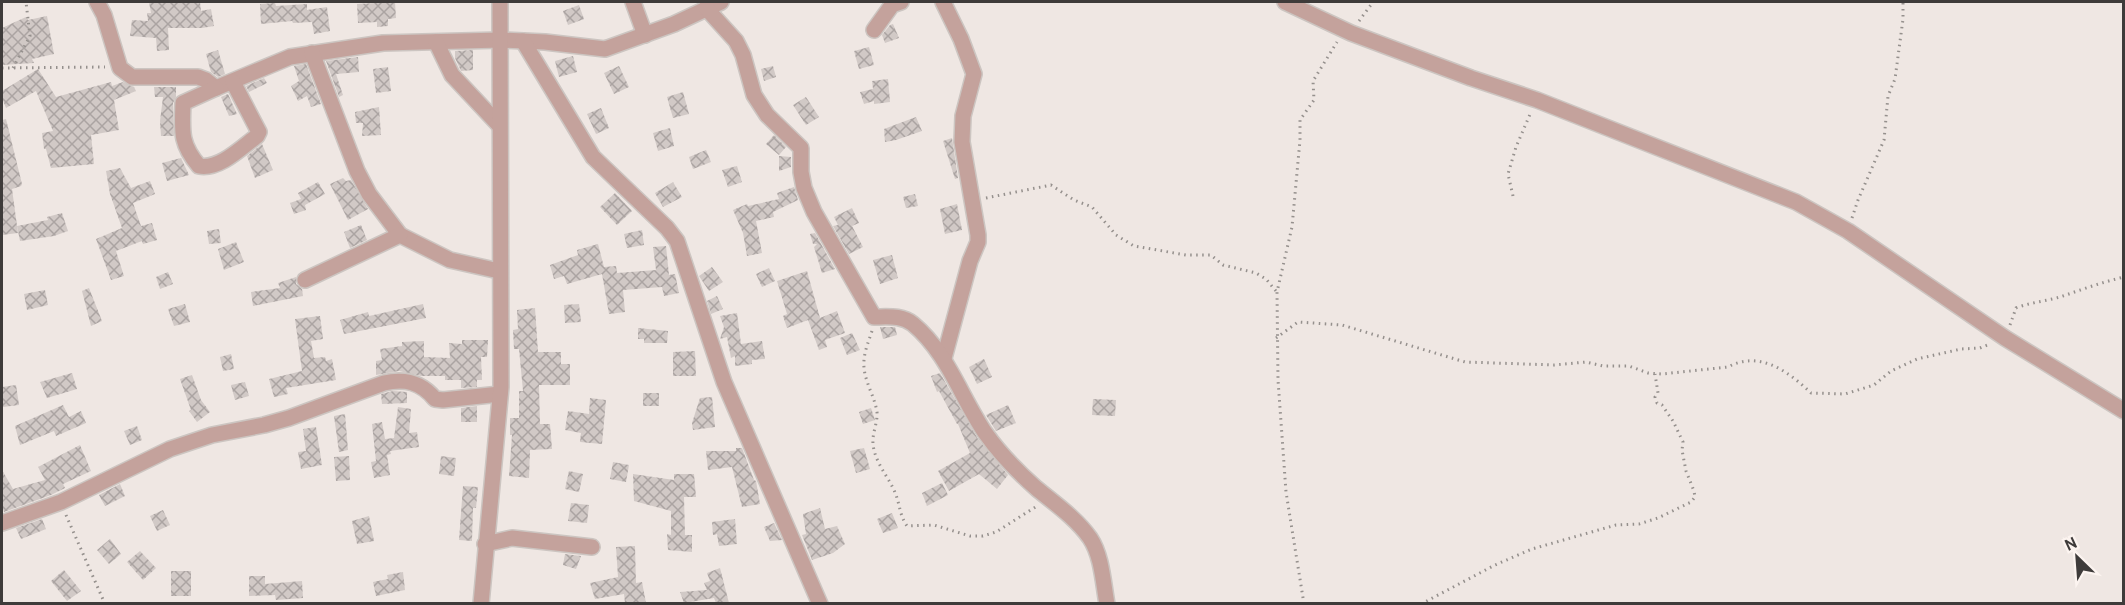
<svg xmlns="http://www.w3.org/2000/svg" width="2125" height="605" viewBox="0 0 2125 605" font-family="Cabin,sans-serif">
<defs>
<pattern id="building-cross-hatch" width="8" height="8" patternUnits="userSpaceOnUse" patternTransform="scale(1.5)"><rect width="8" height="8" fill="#d1c9c6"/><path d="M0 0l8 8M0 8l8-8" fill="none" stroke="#aba4a2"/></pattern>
</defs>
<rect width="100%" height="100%" fill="#efe7e3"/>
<g fill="url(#building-cross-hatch)">
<path d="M149 2H200L201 11 211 9 214 26 202 28H168L169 50 157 51 156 38 130 36 132 20 148 21 147 13H151Z"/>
<path d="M395 2 396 18 388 19V26L377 27V22L358 23 357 4Z"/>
<path d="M275 3 276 6 307 4V10L327 7 330 31 314 34 312 22 293 23 292 21 261 24 260 4Z"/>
<path d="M579 5 584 19 568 25 563 11Z"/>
<path d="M47 16 54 54 32 59 34 63 2 65V28L26 17 28 20Z"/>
<path d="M893 24 899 38 885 43 882 35 890 25Z"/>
<path d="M869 47 874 65 859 69 854 51Z"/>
<path d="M218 50 225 74 218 77 211 72 206 54Z"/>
<path d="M473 50V70L461 71 455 58V51Z"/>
<path d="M573 56 577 72 559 77 555 61Z"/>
<path d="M358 57 359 72 336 74 343 95 339 97 326 61Z"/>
<path d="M306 64 321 104 311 107 307 96 298 101 291 86 299 81 294 66Z"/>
<path d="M619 66 629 87 614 94 604 73Z"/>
<path d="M773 66 776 77 764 81 761 69Z"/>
<path d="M388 67 391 91 376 93 373 69Z"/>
<path d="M38 69 56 97 111 82 112 86 123 82 134 87 136 91 114 100 119 130 91 135 94 164 51 168 46 149H44L42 133 53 131 36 91 6 108 2 98V91Z"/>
<path d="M264 78 267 83 249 92 246 86Z"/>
<path d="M888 79 890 102 874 104V101L864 104 860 92 873 89 872 81Z"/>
<path d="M154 87H176V97L173 103 174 136H161L160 121 163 97H155Z"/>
<path d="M683 92 689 114 673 118 667 97Z"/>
<path d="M228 94 237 114 229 116 221 97Z"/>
<path d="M806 97 819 117 806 125 793 105Z"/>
<path d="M379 107 381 135 362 136 363 123H356L355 112Z"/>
<path d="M601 108 609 128 596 134 587 114Z"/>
<path d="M916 117 922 131 896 140 885 142 884 129Z"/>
<path d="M6 119 22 184 21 186 12 189 18 233 2 235V120Z"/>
<path d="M670 128 674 146 658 151 653 133Z"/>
<path d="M774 135 786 147 779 155 766 144Z"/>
<path d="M952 138 958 178 955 179 943 141Z"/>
<path d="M262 144 273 170 255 178 247 156Z"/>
<path d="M706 150 711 162 693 169 689 157Z"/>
<path d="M779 156 791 157V167L779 171Z"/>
<path d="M181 158 189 175 167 181 162 163Z"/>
<path d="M737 166 742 182 728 187 722 170Z"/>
<path d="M120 168 131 188 150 181 155 194 133 203 141 226 152 223 157 240 143 244 142 241 116 251 124 276 111 280 96 239 122 228 110 194 106 171Z"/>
<path d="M343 178 346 181 351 180 368 209 348 220 330 184Z"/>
<path d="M318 182 325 194 305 205 306 210 294 214 290 203 301 199 298 193Z"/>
<path d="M673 182 682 197 663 207 655 193Z"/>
<path d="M794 187 798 200 773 212 774 217 756 221 762 253 747 256 743 233 733 210 747 204 748 206 779 199 777 193Z"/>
<path d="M615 193 632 211 617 225 600 207Z"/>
<path d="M915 194 918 206 906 208 903 197Z"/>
<path d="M957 204 962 230 945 234 940 209Z"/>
<path d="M852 208 859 223 852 226 863 247 849 254 833 226 838 225 834 217Z"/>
<path d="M62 213 68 231 54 236 20 241 17 226 48 220 47 217Z"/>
<path d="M361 225 367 240 350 248 344 232Z"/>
<path d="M219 229 221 243 209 244 207 231Z"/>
<path d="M642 230 644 245 627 248 624 234Z"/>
<path d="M815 233 835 269 822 273 814 247 817 244H813L810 234Z"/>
<path d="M236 242 244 262 224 270 218 249Z"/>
<path d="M598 244 604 267 616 266 617 273 656 270 653 247 666 246 669 275 675 274 679 293 664 296 662 287 623 290 625 312 609 314 602 274 567 284 564 276 554 279 550 265 578 255 577 250Z"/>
<path d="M892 255 898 278 880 284 873 260Z"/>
<path d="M712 267 723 282 709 291 699 276Z"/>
<path d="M769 268 775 281 762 287 756 274Z"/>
<path d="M807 271 820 318 837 311 845 333 825 340 827 347 819 350 808 320 787 328 783 316 787 314 777 281Z"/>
<path d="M168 272 173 284 160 289 156 277Z"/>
<path d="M296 277V284L302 289 303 296 253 306 251 292 280 288 278 283Z"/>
<path d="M89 288 102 321 91 326 82 291Z"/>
<path d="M45 290 48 305 27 310 24 294Z"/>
<path d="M717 296 723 309 711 314 707 301Z"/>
<path d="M185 304 190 322 174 326 168 309Z"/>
<path d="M423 304 426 318 344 334 340 320 368 312 369 316Z"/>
<path d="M579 304 581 322 565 323 564 305Z"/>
<path d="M535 308 538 352H561V364H570V385H539L540 424H550L552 449 530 450 529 478 509 476 512 435H510V418H519V391H523L519 349H514L513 330 518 329 517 310Z"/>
<path d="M737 313 741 344 762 341 765 359 752 360V364L735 366V356L731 358 727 337 720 339 724 327 720 316Z"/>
<path d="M320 316 323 339 311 341 314 358 325 357 326 361 332 359 336 380 286 388 288 394 274 397 269 379 302 371 295 319Z"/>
<path d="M880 327H895L897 335 883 339Z"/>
<path d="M638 328 668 331 667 343H644V339H638Z"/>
<path d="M852 333 860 350 847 355 840 338Z"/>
<path d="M462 340H488L487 357H481L482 380H477V387L461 388V380H445V376H421L399 371 376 375V361L382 360 380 349 402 346V342L424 341V357L450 358 449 343 462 344Z"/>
<path d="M695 351 696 376H673V352Z"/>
<path d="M231 354 234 369 223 371 220 357Z"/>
<path d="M984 359 992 377 977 384 969 367Z"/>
<path d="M72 373 77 389 47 398 40 382Z"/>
<path d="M940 373 978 439 1008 475 997 489 979 474 949 491 938 471 970 453 958 424H957L939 391 937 392 931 376Z"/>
<path d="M192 375 201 400 210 412 197 422 189 411 191 410 180 379Z"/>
<path d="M245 382 249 396 235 400 231 385Z"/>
<path d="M16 385 19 405 3 407 2 387Z"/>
<path d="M393 391 407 392V403L382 404 381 394Z"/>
<rect x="643" y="393" width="16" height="13"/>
<path d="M712 397 715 427 693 430 692 423 700 398Z"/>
<path d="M590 398 606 400 602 444 580 442 581 433 565 430 568 411 589 414Z"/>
<path d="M1093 399 1116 400 1115 416 1092 415Z"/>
<path d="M63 405 69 417 81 411 86 423 56 436 54 431 20 445 15 426Z"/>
<path d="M1008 405 1016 423 996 431 986 415Z"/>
<path d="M477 406V422H461V408Z"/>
<path d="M398 407 411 409 409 433 417 432 419 447 390 451 391 454 387 455 390 475 374 478 371 462 376 461 372 424 382 422 385 439 394 438Z"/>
<path d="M871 408 875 420 863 424 859 412Z"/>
<path d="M345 414 348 450 339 452 334 416Z"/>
<path d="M137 426 142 440 130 445 124 431Z"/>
<path d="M316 427 322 465 301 469 298 452 306 451 303 429Z"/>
<path d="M80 445 91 471 63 484 65 488 51 495 4 512 2 506V470L13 489 45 480 38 467Z"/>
<path d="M736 448H742L754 480 756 481 760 504 742 507 732 467 708 470 706 451H736Z"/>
<path d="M864 448 870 469 856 473 850 451Z"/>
<path d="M349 456 350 480 336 481 334 457Z"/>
<path d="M441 456 456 458 454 476 439 474Z"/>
<path d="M613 462 629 465 626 482 610 479Z"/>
<path d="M569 471 583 474 579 492 565 489Z"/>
<path d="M633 474 674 480V474H694L696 497H684L685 535H692V552L668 550 667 534 671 535V511L634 501Z"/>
<path d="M942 483 948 495 927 506 922 493Z"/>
<path d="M120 484 125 496 105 506 99 495Z"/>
<path d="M463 486 478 487 476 508H473L472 541 459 540Z"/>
<path d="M571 503 589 505 587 523 568 521Z"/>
<path d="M820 508 825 529 837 526 845 544 833 553 812 560 802 535 806 534 803 514Z"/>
<path d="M163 510 170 525 157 531 150 516Z"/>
<path d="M892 513 898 528 883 533 877 519Z"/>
<path d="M369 516 374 541 357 544 352 521Z"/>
<path d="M42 519 46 529 21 539 16 528Z"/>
<path d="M735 519 737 544 719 546 717 534 713 535 712 522Z"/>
<path d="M774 523 782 540 770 541 764 527Z"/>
<path d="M110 539 121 554 109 564 97 550Z"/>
<path d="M635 546 636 583 642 582 646 603H625L624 594 595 599 590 583 618 577 616 547Z"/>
<path d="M140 551 156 568 143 580 127 562Z"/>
<path d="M565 554 581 556 576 569 563 565Z"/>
<path d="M720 568 729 603H716L714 598 684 603 680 592 707 590 704 583 710 581 707 573Z"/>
<path d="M64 570 81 591 67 601 51 581Z"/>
<rect x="171" y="571" width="20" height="25"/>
<path d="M403 572 405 590 376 596 373 582 388 579 387 575Z"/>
<path d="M249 576H265V584L302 581 303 598 276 600 275 595 249 596Z"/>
</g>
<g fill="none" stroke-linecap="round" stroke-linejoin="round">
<g stroke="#ccc5c1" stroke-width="18">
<g id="minor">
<path d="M97 2 104 15 120 68 132 77H198L206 80 216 88 290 57 383 43 501 40 545 42 605 49 674 24 721 2"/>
<path d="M633 2 645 35"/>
<path d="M943 2 961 39 974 74 963 116 962 142 978 235V242L970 261 944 358"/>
<path d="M1285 2 1351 33 1471 78 1537 100 1796 202 1848 231 2005 338 2124 411"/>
<path d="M706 8 736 41 743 55 754 95 767 115 801 148V172L804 188 814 212 874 317C888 317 902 315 913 324 948 353 961 398 986 434 1000 454 1018 472 1036 488 1054 503 1076 518 1090 538 1102 556 1103 582 1107 604"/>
<path d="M874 30 892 5 901 2"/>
<path d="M523 41 593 157 667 228 677 241 724 382 820 604"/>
<path d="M436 42 452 75 499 125"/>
<path d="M312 53 357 171 369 194 400 235 450 260 499 271"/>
<path d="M216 88 183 103C182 131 180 144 199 166 219 170 241 148 257 136L259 132 233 82"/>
<path d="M305 280 400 235"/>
<path d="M2 523 61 502 170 449 212 435 264 425 289 418 384 383C405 378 421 382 435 399L443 400 500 394"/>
<path d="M485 544 512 538 592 547"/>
<path d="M481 604 501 387 500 2"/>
</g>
</g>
<g stroke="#95908d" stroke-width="3" stroke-dasharray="1.5 4.5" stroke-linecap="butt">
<path d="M1359 21 1373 2"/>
<path d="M2 68 105 67"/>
<path d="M13 68 30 36 26 2"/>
<path d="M1513 196 1508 174 1516 147 1531 112"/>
<path d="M986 198 1051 185 1074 200 1092 207 1116 235 1134 246 1186 255H1211L1223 265 1256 273 1266 279 1276 291"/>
<path d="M1852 218 1858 200 1884 140 1888 96 1895 79 1903 19V2"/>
<path d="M2010 325 2016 308C2031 302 2048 301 2063 296 2083 289 2103 282 2124 277"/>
<path d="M872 331C866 349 860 361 867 381 870 391 875 400 877 412 878 422 872 433 873 444 875 464 890 478 896 495 900 506 900 516 907 526L934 525 970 536H983L996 532 1037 506"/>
<path d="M1276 338 1298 322 1342 325 1465 362 1554 365 1586 362 1603 366H1629L1648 373 1662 374 1728 367C1759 350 1788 371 1811 393L1845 394 1874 385 1891 371 1917 359 1961 349 1980 348 1990 344"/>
<path d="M66 515 105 604"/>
<path d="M1304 604 1286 492 1278 380 1277 292 1292 227 1300 140V120L1314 100 1313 81 1337 42"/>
<path d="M1421 604 1495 565 1532 549 1616 525 1639 524 1658 518 1691 502 1695 497 1694 491 1686 471 1682 450 1683 442 1673 421 1662 405 1657 403 1655 397 1658 393 1655 374"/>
</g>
<use href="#minor" stroke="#c4a29c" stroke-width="15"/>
</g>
<rect width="2125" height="605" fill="none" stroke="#3e3b3a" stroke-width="6"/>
<g transform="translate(2077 557) rotate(335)" stroke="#fcf4f0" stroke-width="4.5" paint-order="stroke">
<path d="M0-4.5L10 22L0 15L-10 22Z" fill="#3e3b3a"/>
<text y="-9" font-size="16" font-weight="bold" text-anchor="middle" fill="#3e3b3a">N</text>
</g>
</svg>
